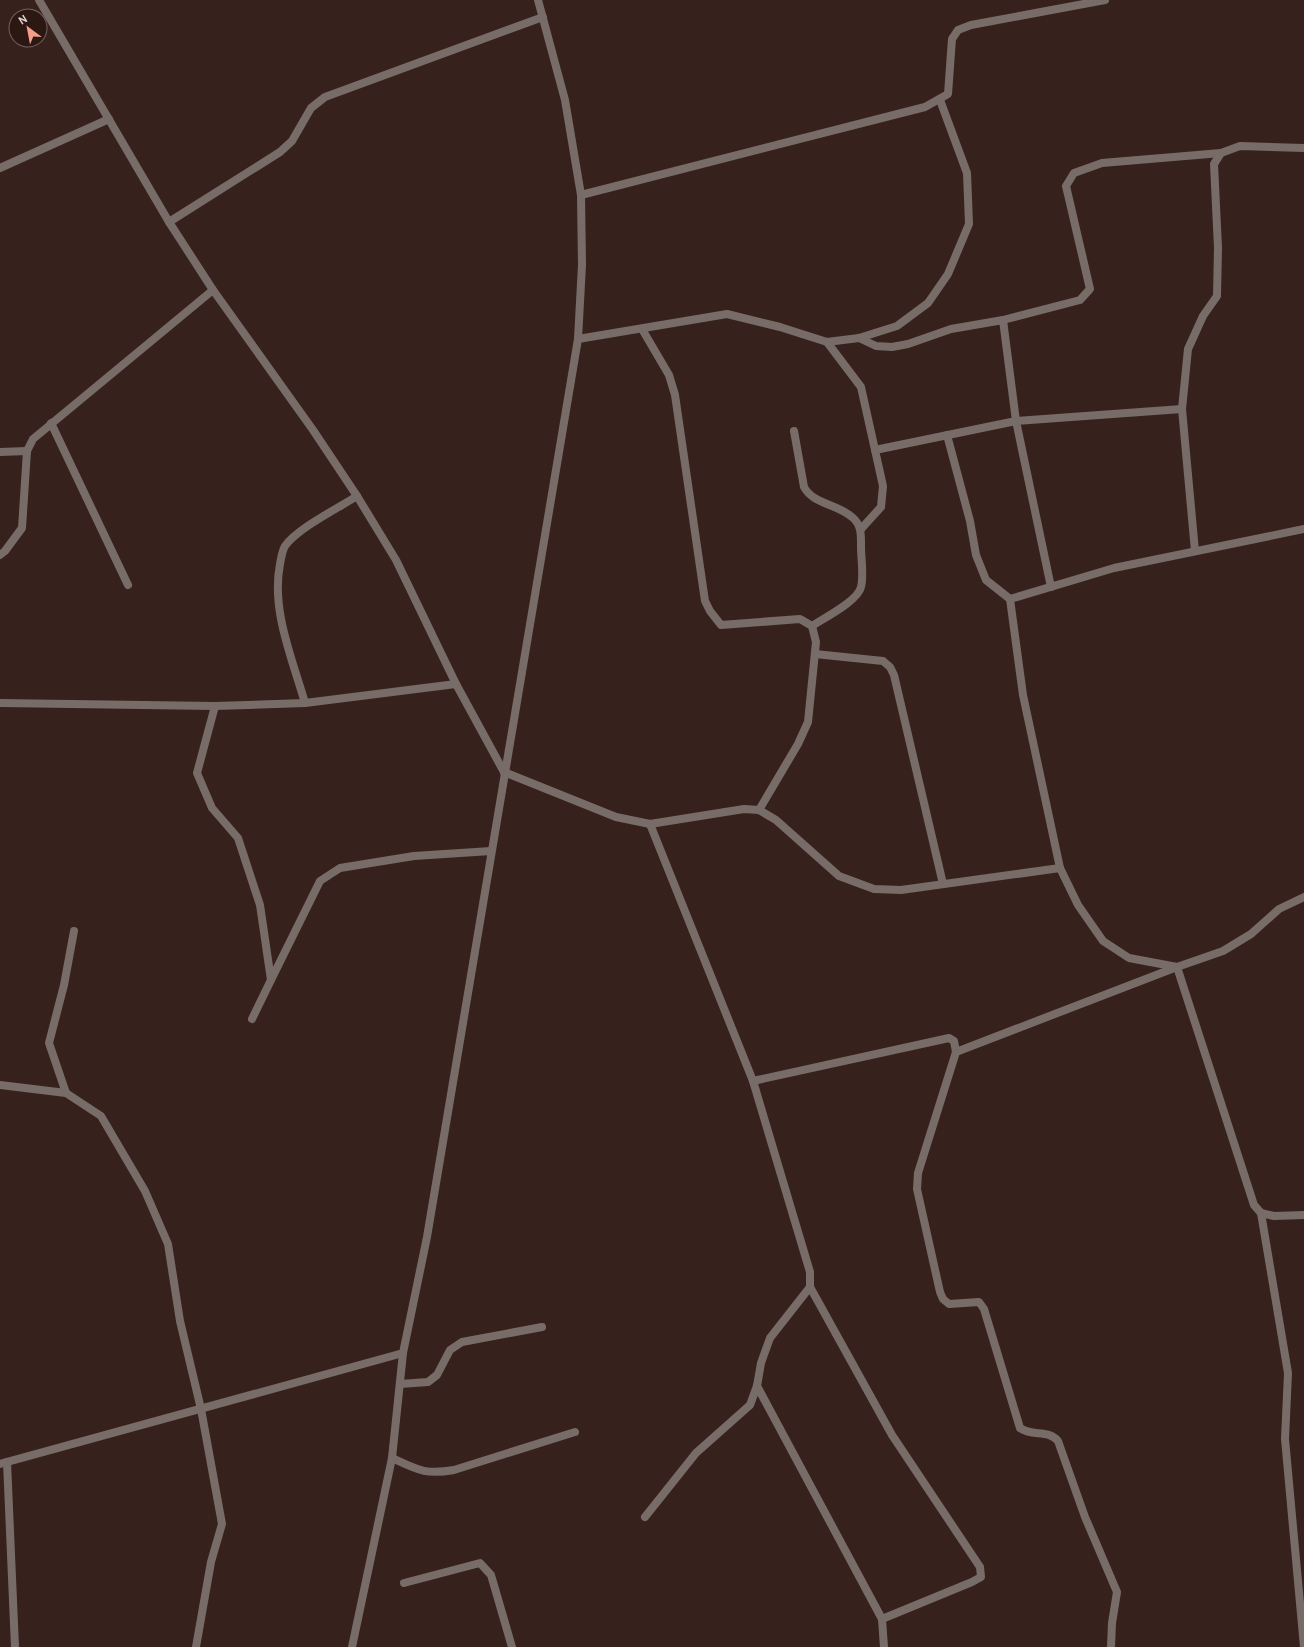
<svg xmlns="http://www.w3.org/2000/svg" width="1304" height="1647" viewBox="0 0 1304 1647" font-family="Overpass,sans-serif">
<rect width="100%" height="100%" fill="#37211c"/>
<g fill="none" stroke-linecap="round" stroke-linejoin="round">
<g stroke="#786c69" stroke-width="8">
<path d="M0 168 109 119"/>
<path d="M581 195 925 107 948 94 952 39 958 30 971 25 1105 0"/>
<path d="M169 222 280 152 292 141 311 108 325 97 543 17"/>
<path d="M1003 320 1016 421 1051 587"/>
<path d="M642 329 669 375 675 395 705 601 710 611 721 625 800 619 812 626 816 642 808 722 798 744 759 810"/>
<path d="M859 338 876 346 892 347 908 344 951 329 1003 320 1080 300 1090 289 1066 186 1074 173 1102 163 1221 153"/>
<path d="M578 339 727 314 780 327 827 342 859 338 897 326 928 303 948 274 969 224 967 173 940 100"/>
<path d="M827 342 861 387 883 486 881 507 861 529"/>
<path d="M51 423 128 585"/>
<path d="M794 431 804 487C813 504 837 504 852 517 862 525 861 536 861 547 861 559 864 575 861 587 858 601 824 618 812 626"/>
<path d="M947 435 970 521 976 555 986 580 1010 599 1023 695 1060 868 1078 905 1103 941 1129 958 1177 967 1254 1205 1261 1213 1274 1216 1304 1215"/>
<path d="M875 450 1016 421 1182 409"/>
<path d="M0 452 27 451"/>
<path d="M1195 551 1182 409 1188 349 1203 316 1217 296 1218 248 1214 164 1221 153 1240 146 1304 148"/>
<path d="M0 555 5 551 22 528 27 451 33 439 213 290"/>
<path d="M1010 599 1114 568 1304 529"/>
<path d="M815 654 883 661 890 667 894 675 943 884"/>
<path d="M0 703 215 706 305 703 456 684"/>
<path d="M305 703C292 658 271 610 280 564 281 559 282 551 285 546 298 528 337 509 357 496"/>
<path d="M215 706 197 773 212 808 238 838 260 905 271 980 252 1019"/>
<path d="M504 772 616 817 650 824 744 809 759 810 776 820 839 876 874 889 901 890 1060 868"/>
<path d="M650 824 753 1081 810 1272V1287L892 1435 980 1567 981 1577 972 1582 882 1619"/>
<path d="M74 931 64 985 49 1043 66 1093 101 1116 145 1191 168 1244 180 1321 201 1409 222 1524 211 1562 196 1647"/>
<path d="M271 980 320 881 340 868 414 856 491 851"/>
<path d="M956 1052 1177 967 1223 951 1251 934 1279 909 1304 897"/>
<path d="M753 1081 949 1038 954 1041 956 1052 918 1173 917 1189 940 1292 943 1299 949 1304 979 1302 984 1309 1020 1428C1032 1437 1048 1429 1058 1441L1085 1517 1117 1592 1112 1623 1111 1647"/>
<path d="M0 1085 66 1093"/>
<path d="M1261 1213 1288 1373 1285 1439 1304 1647"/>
<path d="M400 1384 428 1382 437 1375 450 1350 462 1342 542 1327"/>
<path d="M757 1386 882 1619 884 1647"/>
<path d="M392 1458C418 1470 425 1475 454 1470L575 1432"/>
<path d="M7 1462 15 1647"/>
<path d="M645 1517 696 1453 750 1405 757 1386 761 1363 770 1338 810 1287"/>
<path d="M404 1583 480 1563 491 1575 512 1647"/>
<path d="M352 1647 392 1458 403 1353"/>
</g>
<g stroke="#786c69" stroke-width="8">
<path d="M39 0 169 222 213 290 313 430 357 496 396 560 456 684 504 772"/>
<path d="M0 1464 403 1353 427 1237 578 339 582 265 581 195 565 100 538 0"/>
</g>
</g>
<g transform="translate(28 28) rotate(328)"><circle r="19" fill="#2c1813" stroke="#74625e"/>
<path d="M0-3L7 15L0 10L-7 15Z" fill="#f49d8b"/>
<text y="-6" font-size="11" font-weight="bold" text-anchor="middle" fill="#e0d1ce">N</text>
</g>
</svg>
